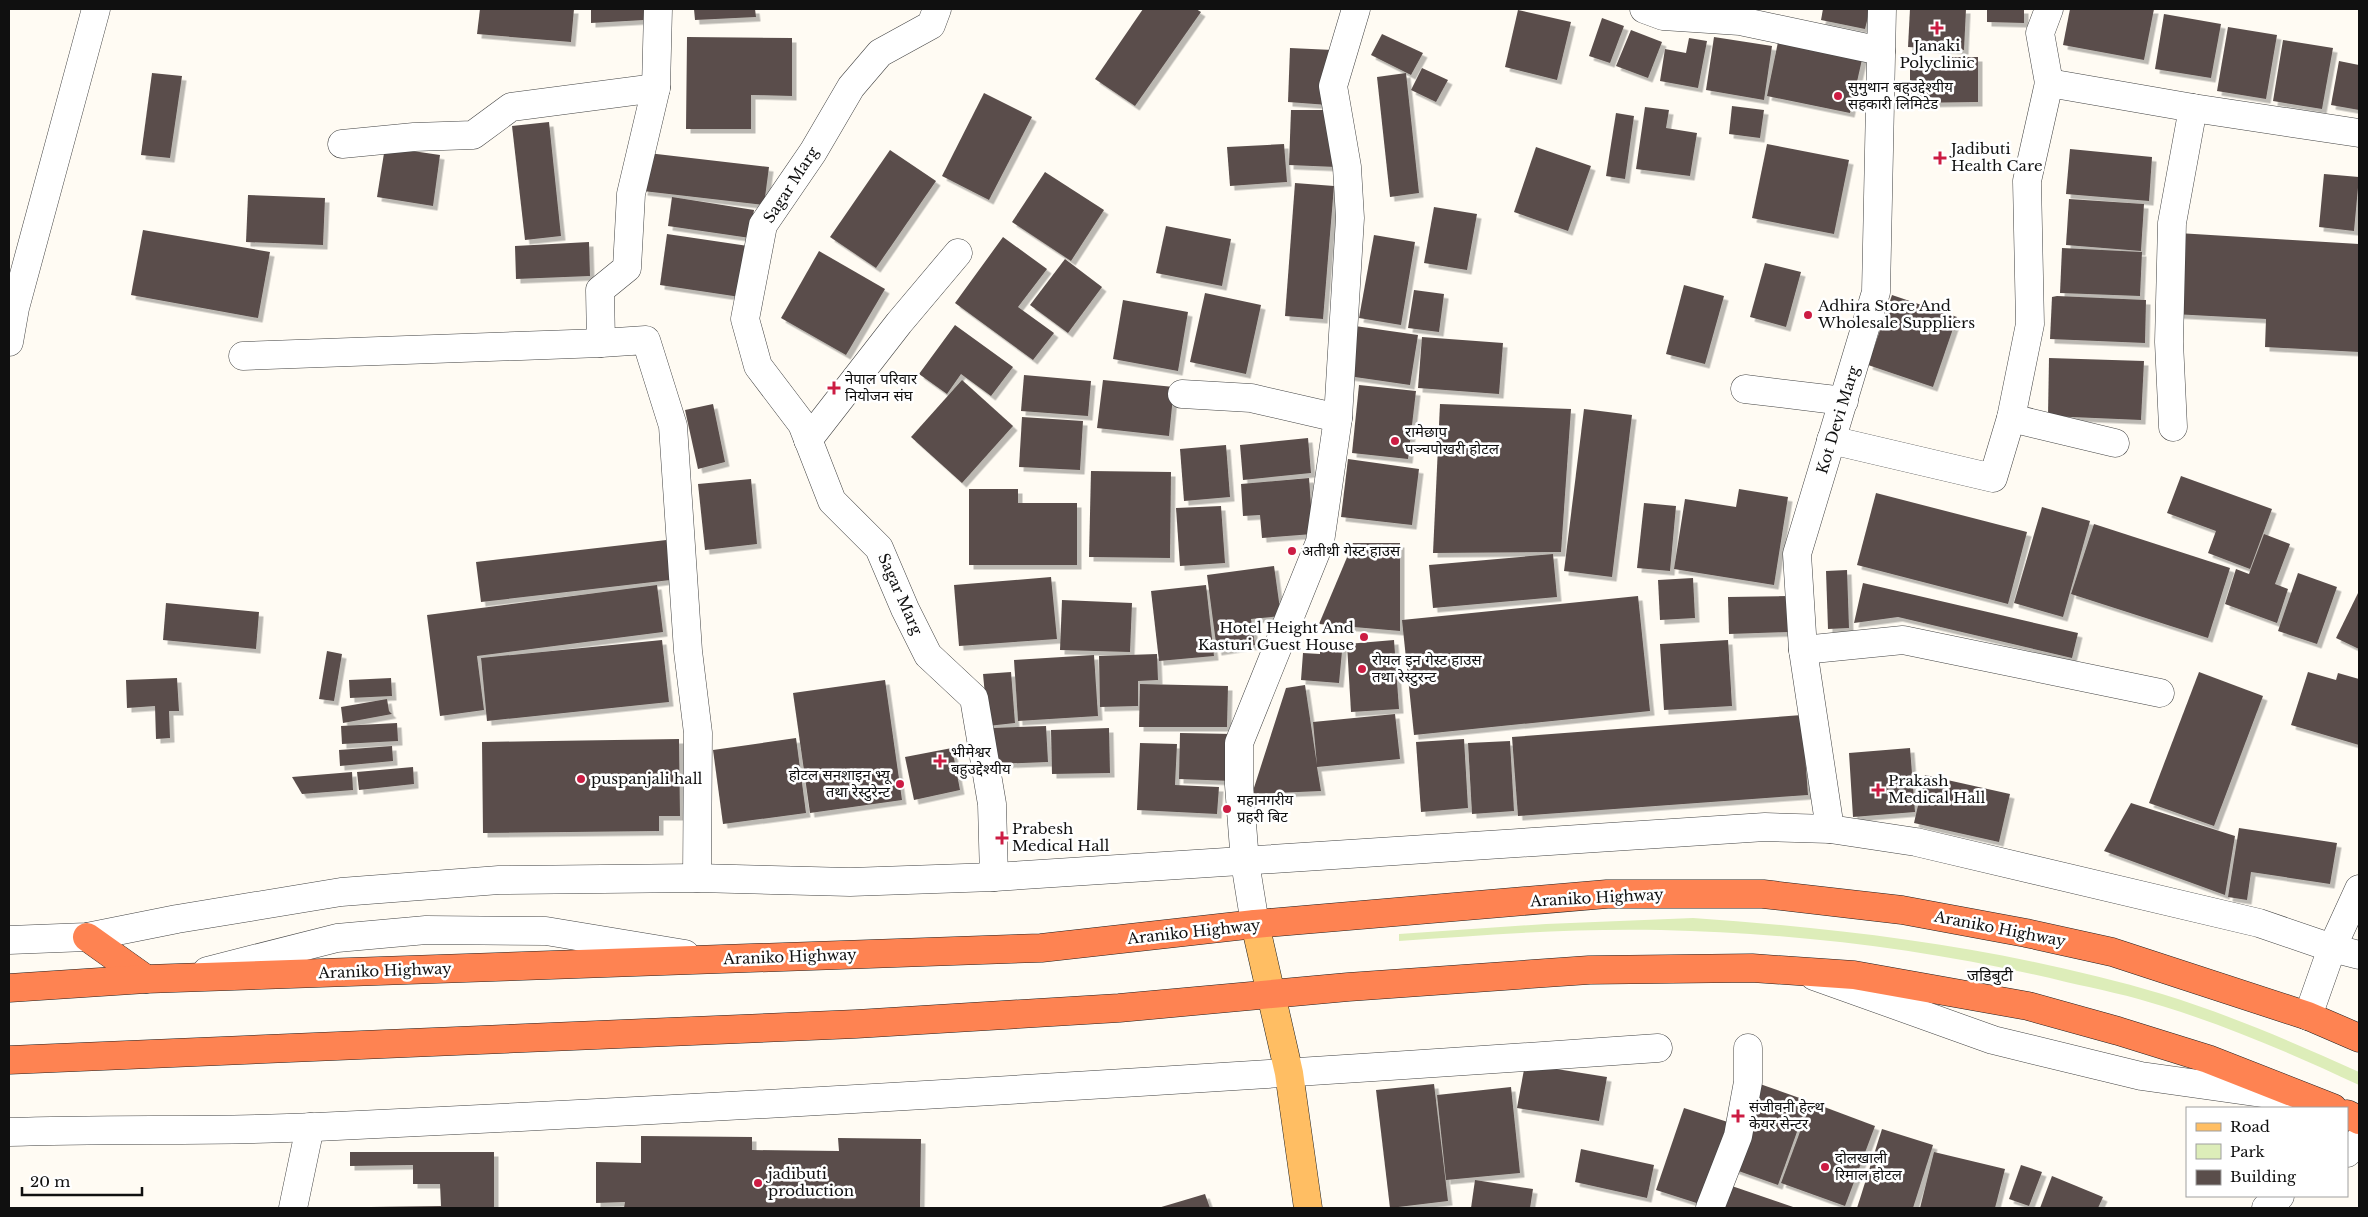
<svg xmlns="http://www.w3.org/2000/svg" width="2368" height="1217" viewBox="0 0 2368 1217" font-family="'Libre Baskerville','Noto Sans Devanagari',serif">
<defs>
<filter id="shadow"><feDropShadow dx="4.5" dy="4.5" stdDeviation="0" flood-color="#0004"/></filter>
</defs>
<rect width="100%" height="100%" fill="#fffbf3"/>
<path fill="#ddedb9" d="M1693 918C1851 929 2011 949 2162 994 2230 1015 2295 1043 2359 1072V1085C2295 1055 2230 1027 2162 1006 2131 996 2098 989 2066 982 1934 950 1797 933 1661 930 1574 928 1486 935 1399 941V934L1546 924Z"/>
<g fill="#5a4e4b" filter="url(#shadow)">
<path d="M480 9H574L571 42 477 34Z"/>
<path d="M591 9H644V20L591 23Z"/>
<path d="M694 9H755L756 17 695 20Z"/>
<path d="M1143 9H1196L1201 12 1135 106 1095 79Z"/>
<path d="M1823 9H1870L1865 29 1821 20Z"/>
<path d="M1910 9H1966L1964 50 1908 47Z"/>
<path d="M1987 9H2024V23L1987 22Z"/>
<path d="M2070 9H2154L2144 60 2063 45Z"/>
<path d="M1518 10 1571 22 1557 80 1505 67Z"/>
<path d="M2164 14 2221 24 2211 78 2155 69Z"/>
<path d="M1602 18 1624 26 1610 63 1589 56Z"/>
<path d="M2228 27 2277 35 2266 99 2217 91Z"/>
<path d="M1631 30 1662 42 1648 78 1616 66Z"/>
<path d="M1382 34 1423 53 1411 75 1371 55Z"/>
<path d="M687 37 792 38V96L751 95V129H686Z"/>
<path d="M1714 37 1772 46 1764 100 1706 90Z"/>
<path d="M1779 37 1863 55 1850 113 1767 96Z"/>
<path d="M1689 38 1707 41 1698 88 1660 81 1665 49 1686 53Z"/>
<path d="M2283 40 2333 48 2322 109 2273 101Z"/>
<path d="M1290 48 1333 50 1328 105 1288 102Z"/>
<path d="M1951 57H1978V102L1910 103V68H1951Z"/>
<path d="M2339 61 2359 65V110L2331 105Z"/>
<path d="M1422 68 1448 80 1436 102 1411 90Z"/>
<path d="M152 73 182 76 170 158 141 155Z"/>
<path d="M1406 73 1419 193 1390 197 1377 77Z"/>
<path d="M984 93 1032 117 989 200 942 176Z"/>
<path d="M1732 106 1764 110 1760 138 1729 134Z"/>
<path d="M1645 107 1669 110 1666 128 1697 133 1690 176 1636 169Z"/>
<path d="M1291 110H1328L1336 167 1289 165Z"/>
<path d="M1616 113 1634 116 1625 179 1606 176Z"/>
<path d="M549 122 561 236 525 240 512 126Z"/>
<path d="M1284 144 1287 182 1230 186 1227 147Z"/>
<path d="M1767 144 1849 160 1834 234 1752 218Z"/>
<path d="M385 147 440 155 433 206 377 197Z"/>
<path d="M1536 147 1591 166 1568 231 1514 212Z"/>
<path d="M2070 149 2152 157 2149 201 2066 194Z"/>
<path d="M890 150 936 181 876 268 830 237Z"/>
<path d="M648 153 769 167 764 205 643 191Z"/>
<path d="M1045 172 1104 210 1071 261 1012 222Z"/>
<path d="M2324 174 2359 177 2354 231 2319 227Z"/>
<path d="M1295 183 1334 186 1323 319 1285 316Z"/>
<path d="M248 195 325 198 323 245 246 242Z"/>
<path d="M672 197 754 210 750 238 668 226Z"/>
<path d="M2069 199 2144 204 2141 251 2066 245Z"/>
<path d="M1434 207 1477 214 1467 270 1424 263Z"/>
<path d="M1166 226 1231 239 1222 286 1156 273Z"/>
<path d="M143 230 270 252 258 318 131 295Z"/>
<path d="M2178 233 2359 244V352L2265 347 2266 319 2173 314Z"/>
<path d="M667 234 748 246 740 297 660 285Z"/>
<path d="M1374 235 1415 242 1401 325 1359 318Z"/>
<path d="M1003 237 1047 269 1018 307 1054 333 1033 360 955 303Z"/>
<path d="M589 242 590 276 516 279 515 246Z"/>
<path d="M2062 248 2142 252 2140 296 2060 293Z"/>
<path d="M819 251 885 289 846 355 781 318Z"/>
<path d="M1065 259 1102 287 1068 333 1030 305Z"/>
<path d="M1765 263 1801 272 1786 327 1750 317Z"/>
<path d="M1684 285 1724 296 1705 364 1666 354Z"/>
<path d="M1414 290 1444 294 1439 332 1408 328Z"/>
<path d="M1205 293 1261 305 1246 374 1190 362Z"/>
<path d="M1892 295 1957 317 1933 387 1868 365Z"/>
<path d="M2057 296 2146 300 2145 343 2050 339 2052 297Z"/>
<path d="M1123 300 1188 312 1178 371 1113 359Z"/>
<path d="M955 325 1013 367 991 396 961 374 947 394 919 374Z"/>
<path d="M1355 326 1418 335 1410 385 1348 376Z"/>
<path d="M1422 337 1503 343 1499 394 1418 388Z"/>
<path d="M2049 358 2144 361 2141 420 2048 416Z"/>
<path d="M1024 375 1091 381 1088 416 1021 411Z"/>
<path d="M962 380 1013 426 962 483 911 437Z"/>
<path d="M1103 380 1174 387 1169 436 1097 428Z"/>
<path d="M1359 385 1416 391 1408 459 1352 453Z"/>
<path d="M713 404 725 462 698 469 685 410Z"/>
<path d="M1440 404 1571 409 1561 552 1433 553Z"/>
<path d="M1584 409 1632 415 1612 577 1564 571Z"/>
<path d="M1022 417 1083 421 1080 470 1019 467Z"/>
<path d="M1308 438 1311 473 1243 480 1240 445Z"/>
<path d="M1226 445 1230 497 1184 501 1180 449Z"/>
<path d="M1348 459 1419 469 1412 525 1341 517Z"/>
<path d="M1091 471 1171 472 1170 558 1089 557Z"/>
<path d="M2181 476 2272 509 2250 569 2208 553 2216 531 2167 513Z"/>
<path d="M1309 478 1313 534 1262 538 1260 515 1243 516 1241 484Z"/>
<path d="M751 479 757 544 705 550 698 484Z"/>
<path d="M969 489H1018V503H1077V565H969Z"/>
<path d="M1739 489 1788 497 1774 585 1674 569 1685 499 1736 507Z"/>
<path d="M1876 493 2027 532 2008 604 1857 565Z"/>
<path d="M1644 503 1676 506 1670 571 1637 568Z"/>
<path d="M1221 506 1225 563 1180 566 1176 508Z"/>
<path d="M2042 507 2090 521 2063 617 2014 603Z"/>
<path d="M2094 524 2230 568 2208 638 2071 594Z"/>
<path d="M2264 534 2290 544 2275 584 2288 589 2277 623 2225 604 2236 569 2249 574Z"/>
<path d="M675 539 679 579 481 602 476 562Z"/>
<path d="M1353 543H1400V631L1319 624Z"/>
<path d="M1553 554 1557 597 1433 608 1429 565Z"/>
<path d="M1274 566 1281 616 1251 619 1255 645 1217 651 1207 575Z"/>
<path d="M1847 570 1849 628 1828 629 1826 571Z"/>
<path d="M2298 573 2337 587 2317 644 2278 631Z"/>
<path d="M1051 577 1057 639 959 646 954 585Z"/>
<path d="M1693 578 1695 618 1660 620 1658 580Z"/>
<path d="M1863 583 2078 633 2072 658 1898 617 1854 623Z"/>
<path d="M657 585 663 632 477 656 484 710 440 716 427 615Z"/>
<path d="M1206 585 1214 656 1159 661 1151 591Z"/>
<path d="M2359 591V649L2336 638Z"/>
<path d="M1638 596 1650 711 1414 735 1402 620Z"/>
<path d="M1790 596 1791 632 1729 634 1728 597Z"/>
<path d="M1062 600 1132 603 1130 652 1060 650Z"/>
<path d="M166 603 259 612 256 649 163 640Z"/>
<path d="M662 640 669 702 487 721 481 658Z"/>
<path d="M1320 640 1343 641 1339 683 1301 680 1303 653 1320 654Z"/>
<path d="M1394 640 1399 709 1351 712 1347 644Z"/>
<path d="M1728 640 1732 706 1664 710 1660 644Z"/>
<path d="M327 651 342 654 334 701 319 699Z"/>
<path d="M1157 654 1158 680 1138 681V706L1100 707 1099 656Z"/>
<path d="M1094 655 1098 716 1018 721 1014 660Z"/>
<path d="M1011 672 1015 723 988 726 983 674Z"/>
<path d="M2199 672 2263 696 2214 826 2149 803Z"/>
<path d="M2308 672 2336 680 2338 673 2359 679V745L2291 725Z"/>
<path d="M177 678 179 711H169L170 738 156 739 155 706 127 708 126 680Z"/>
<path d="M391 678 392 696 350 698 349 680Z"/>
<path d="M885 680 902 800 810 813 793 693Z"/>
<path d="M1140 684 1228 686 1227 727H1139Z"/>
<path d="M1305 685 1317 765 1313 722 1395 714 1400 759 1317 767 1321 791 1252 794 1286 688Z"/>
<path d="M387 699 389 711 392 714 343 723 341 707Z"/>
<path d="M1802 715 1808 795 1518 816 1512 737Z"/>
<path d="M397 723 398 741 342 744 341 726Z"/>
<path d="M1046 726 1048 762 994 764 993 728Z"/>
<path d="M1109 728 1110 773 1052 774 1051 730Z"/>
<path d="M1180 733 1233 734 1232 781 1179 779Z"/>
<path d="M796 738 806 813 723 824 713 750Z"/>
<path d="M679 739 680 816H659V831L483 833 482 742Z"/>
<path d="M1464 739 1468 808 1421 812 1416 742Z"/>
<path d="M1510 741 1514 811 1472 814 1468 743Z"/>
<path d="M1140 743 1177 744 1175 785 1219 787 1217 814 1137 810Z"/>
<path d="M392 746 393 761 340 766 339 750Z"/>
<path d="M952 748 960 790 914 800 905 757Z"/>
<path d="M1910 748 1915 812 1853 817 1849 753Z"/>
<path d="M413 767 414 784 359 790 357 772Z"/>
<path d="M352 772 353 790 302 794 292 777Z"/>
<path d="M1925 775 2010 794 1999 842 1914 823Z"/>
<path d="M2131 803 2235 836 2225 895 2104 851Z"/>
<path d="M2239 828 2337 843 2330 884 2251 872 2247 900 2228 897Z"/>
<path d="M1525 1064 1607 1077 1599 1121 1517 1108Z"/>
<path d="M1434 1084 1448 1201 1390 1208 1376 1090Z"/>
<path d="M1760 1084 1808 1101 1778 1185 1730 1168Z"/>
<path d="M1511 1087 1520 1173 1446 1180 1437 1095Z"/>
<path d="M1811 1102 1875 1126 1845 1206 1781 1183Z"/>
<path d="M1684 1108 1734 1124 1706 1206 1656 1190Z"/>
<path d="M1882 1129 1933 1145 1913 1208H1857Z"/>
<path d="M641 1136 752 1137V1150L839 1151 838 1138 921 1139 920 1208H624L625 1202 596 1203V1162L641 1163Z"/>
<path d="M1581 1149 1654 1165 1647 1198 1575 1182Z"/>
<path d="M350 1152H494V1208H371V1207L441 1206 440 1184H413V1165L350 1166Z"/>
<path d="M1934 1152 2005 1169 1995 1208H1920Z"/>
<path d="M2021 1165 2042 1172 2029 1206 2009 1199Z"/>
<path d="M2052 1176 2103 1197 2098 1208H2040Z"/>
<path d="M1475 1180 1533 1189 1530 1208H1471Z"/>
<path d="M1726 1184 1796 1208H1717Z"/>
<path d="M1205 1194 1210 1208H1158Z"/>
</g>
<g fill="none" stroke-linecap="round" stroke-linejoin="round">
<g stroke="#434343" stroke-width="29">
<g id="minor">
<path d="M658 9 656 88 631 194 627 268 600 290 601 343 646 340 673 426 688 651 698 733 697 878"/>
<path d="M937 9 931 25 880 53 851 87 813 152 763 225 745 319 758 366 802 424 832 501 879 548 905 609 928 655 974 698 992 804 994 877"/>
<path d="M1644 9 1663 16 1740 21 1881 51"/>
<path d="M2049 9 2040 33 2049 83 2193 108 2359 133"/>
<path d="M342 144 414 137 473 135 511 107 656 88"/>
<path d="M9 342 15 308 96 9"/>
<path d="M243 356 601 343"/>
<path d="M1745 389 1844 401"/>
<path d="M1182 394 1251 398 1338 418"/>
<path d="M2011 418 2030 324 2027 181 2049 83"/>
<path d="M2173 427 2169 342 2172 223 2193 108"/>
<path d="M808 440 899 323 958 253"/>
<path d="M1831 440 1993 478 2011 418 2115 443"/>
<path d="M1803 650 1903 640 2160 693"/>
<path d="M1830 829 1803 650 1797 554 1876 292 1882 9"/>
<path d="M1255 924 1245 862 1239 785V743L1320 542 1338 418 1350 218 1347 167 1333 86 1356 9"/>
<path d="M9 940 87 937 177 919 341 892 499 880 697 878 850 882 994 877 1765 827 1830 829 1916 842 2259 923 2332 948 2359 955"/>
<path d="M207 971 337 938 426 930 546 931 685 954"/>
<path d="M1814 976 1993 1040 2141 1076 2291 1097"/>
<path d="M2308 1016 2332 948 2359 889"/>
<path d="M9 1132C111 1128 214 1132 316 1127 764 1106 1211 1079 1658 1048"/>
<path d="M2347 1153 2359 1141"/>
<path d="M293 1208 310 1127"/>
<path d="M1710 1208 1738 1136 1748 1082V1048"/>
<path d="M2266 1208 2280 1196"/>
</g>
</g>
<g stroke="#212121" stroke-width="29">
<path id="major" d="M1255 924 1289 1073 1308 1208"/>
</g>
<g stroke="#212121" stroke-width="29">
<g id="highway">
<path d="M87 937 146 979"/>
<path d="M9 988 146 979 1041 948 1255 924 1607 894H1763L1902 910 2026 933 2112 952 2308 1016 2359 1038"/>
<path d="M9 1060 856 1024 1119 1008 1348 987 1589 970 1752 968 1854 975 2028 1006 2118 1031 2208 1059 2333 1108"/>
<path d="M2347 1114 2359 1120"/>
</g>
</g>
<use href="#minor" stroke="#fff" stroke-width="28"/>
<use href="#major" stroke="#ffbe63" stroke-width="28"/>
<use href="#highway" stroke="#fe8352" stroke-width="28"/>
</g>
<g fill="#cc1c43" stroke="#fff" stroke-width="2">
<path d="M1934.5 20.5h5v5h5v5h-5v5h-5v-5h-5v-5h5z"/>
<circle cx="1838" cy="96" r="5"/>
<path d="M1937.5 150.5h5v5h5v5h-5v5h-5v-5h-5v-5h5z"/>
<circle cx="1808" cy="315" r="5"/>
<path d="M831.5 380.5h5v5h5v5h-5v5h-5v-5h-5v-5h5z"/>
<circle cx="1395" cy="441" r="5"/>
<circle cx="1292" cy="551" r="5"/>
<circle cx="1364" cy="637" r="5"/>
<circle cx="1362" cy="669" r="5"/>
<path d="M937.5 753.5h5v5h5v5h-5v5h-5v-5h-5v-5h5z"/>
<circle cx="581" cy="779" r="5"/>
<circle cx="900" cy="784" r="5"/>
<path d="M1875.5 782.5h5v5h5v5h-5v5h-5v-5h-5v-5h5z"/>
<circle cx="1227" cy="809" r="5"/>
<path d="M999.5 830.5h5v5h5v5h-5v5h-5v-5h-5v-5h5z"/>
<path d="M1735.5 1108.5h5v5h5v5h-5v5h-5v-5h-5v-5h5z"/>
<circle cx="1825" cy="1167" r="5"/>
<circle cx="758" cy="1183" r="5"/>
</g>
<g text-anchor="middle" stroke-width="5" stroke-linejoin="round" paint-order="stroke">
<g font-size="15" fill="#101010" stroke="#fff" text-anchor="start">
<text x="1937" y="51" text-anchor="middle">Janaki<tspan x="1937" dy="17">Polyclinic</tspan></text>
<text x="1848" y="92">सुमुथान बहुउद्देश्यीय<tspan x="1848" dy="17">सहकारी लिमिटेड</tspan></text>
<text x="1951" y="154">Jadibuti<tspan x="1951" dy="17">Health Care</tspan></text>
<text x="1818" y="311">Adhira Store And<tspan x="1818" dy="17">Wholesale Suppliers</tspan></text>
<text x="845" y="384">नेपाल परिवार<tspan x="845" dy="17">नियोजन संघ</tspan></text>
<text x="1405" y="437">रामेछाप<tspan x="1405" dy="17">पञ्चपोखरी होटल</tspan></text>
<text x="1302" y="556">अतीथी गेस्ट हाउस</text>
<text x="1354" y="633" text-anchor="end">Hotel Height And<tspan x="1354" dy="17">Kasturi Guest House</tspan></text>
<text x="1372" y="665">रोयल इन गेस्ट हाउस<tspan x="1372" dy="17">तथा रेस्टुरन्ट</tspan></text>
<text x="951" y="757">भीमेश्वर<tspan x="951" dy="17">बहुउद्देश्यीय</tspan></text>
<text x="890" y="780" text-anchor="end">होटल सनशाइन भ्यू<tspan x="890" dy="17">तथा रेस्टुरेन्ट</tspan></text>
<text x="591" y="784">puspanjali hall</text>
<text x="1888" y="786">Prakash<tspan x="1888" dy="17">Medical Hall</tspan></text>
<text x="1237" y="805">महानगरीय<tspan x="1237" dy="17">प्रहरी बिट</tspan></text>
<text x="1012" y="834">Prabesh<tspan x="1012" dy="17">Medical Hall</tspan></text>
<text x="1749" y="1112">संजीवनी हेल्थ<tspan x="1749" dy="17">केयर सेन्टर</tspan></text>
<text x="1835" y="1163">दोलखाली<tspan x="1835" dy="17">रिमाल होटल</tspan></text>
<text x="768" y="1179">jadibuti<tspan x="768" dy="17">production</tspan></text>
</g>
<g font-size="15" fill="#101010" stroke="#fff">
<text transform="translate(791 185) rotate(-57)" y="5">Sagar Marg</text>
<text transform="translate(1838 420) rotate(-73)" y="5">Kot Devi Marg</text>
<text transform="translate(900 594) rotate(66)" y="5">Sagar Marg</text>
<text transform="translate(1597 898) rotate(-3)" y="5">Araniko Highway</text>
<text transform="translate(2000 929) rotate(11)" y="5">Araniko Highway</text>
<text transform="translate(1194 932) rotate(-6)" y="5">Araniko Highway</text>
<text transform="translate(790 957) rotate(-2)" y="5">Araniko Highway</text>
<text transform="translate(385 971) rotate(-2)" y="5">Araniko Highway</text>
</g>
<g font-size="16" fill="#101010" stroke="#fff">
<text x="1990" y="981">जडिबुटी</text>
</g>
</g>
<rect width="2368" height="1217" fill="none" stroke="#101010" stroke-width="20"/>
<rect x="2186" y="1107" width="162" height="90" fill="#ffffff" stroke="#9f9f9f"/>
<rect x="2196" y="1123" width="25" height="8" fill="#ffbe63" stroke="#9f9f9f"/>
<text x="2230" y="1132" font-size="15" fill="#101010">Road</text>
<rect x="2196" y="1144" width="25" height="15" fill="#ddedb9" stroke="#9f9f9f"/>
<text x="2230" y="1157" font-size="15" fill="#101010">Park</text>
<rect x="2196" y="1170" width="25" height="15" fill="#5a4e4b" stroke="#9f9f9f"/>
<text x="2230" y="1182" font-size="15" fill="#101010">Building</text>
<path d="M22 1187v8h120v-8" fill="none" stroke="#101010" stroke-width="2.5"/>
<text x="30" y="1187" font-size="15" fill="#101010" stroke="#ffffff" stroke-width="4" paint-order="stroke">20 m</text>
</svg>
